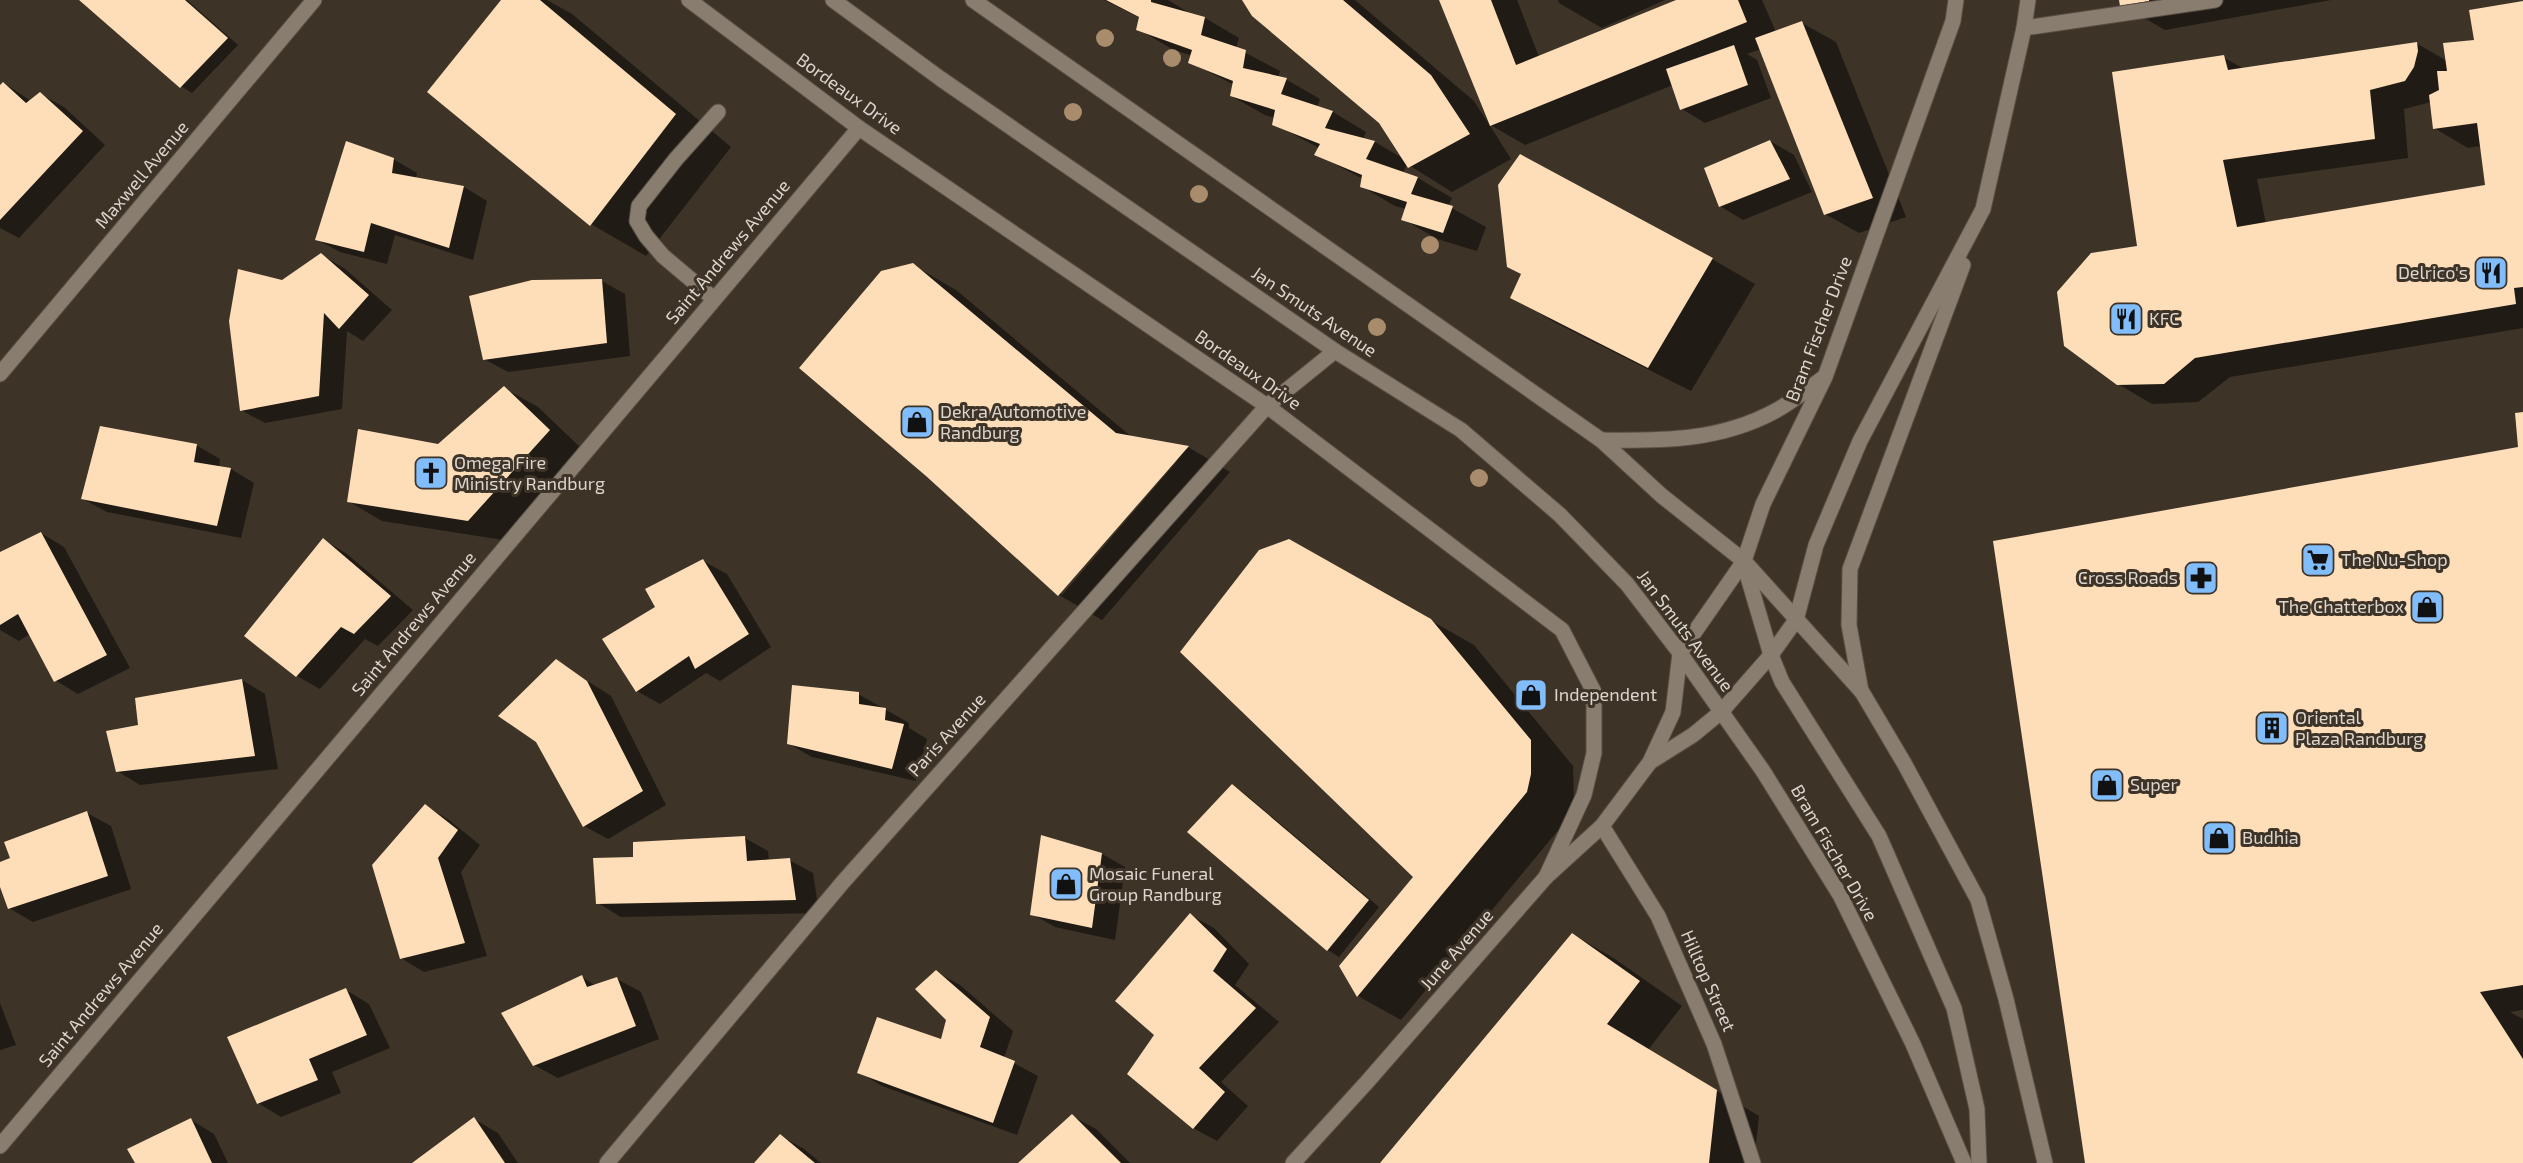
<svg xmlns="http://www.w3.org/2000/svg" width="2523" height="1163" viewBox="0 0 2523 1163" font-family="'Exo 2',sans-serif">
<rect width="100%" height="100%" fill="#3d3327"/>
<g fill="#0007" fill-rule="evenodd">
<path d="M81 0H187L238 45 192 93 181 86Z"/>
<path d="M503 0H547L572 14 731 147 646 256 591 224Z"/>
<path d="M1104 0H1168L1186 11V13L1205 18 1239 38 1236 48 1280 71 1278 78 1287 80 1320 99 1317 107 1333 112 1366 132 1363 139 1375 142 1404 159 1380 122 1243 0H1355L1474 101 1488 123 1441 0H1517L1539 57 1680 0H1762L1776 32 1802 23 1836 42 1906 217 1859 233 1825 214 1761 49 1747 54 1757 60 1771 98 1705 123 1682 109 1673 85 1525 145 1489 124 1511 159 1452 192 1407 164 1403 173 1418 178 1452 198 1448 206 1486 227 1477 251 1437 239 1403 219 1406 209 1395 206 1361 186 1363 179 1316 154 1319 148 1274 124 1275 118 1265 115 1231 96 1234 85 1190 62 1192 56 1172 49 1138 29 1140 18Z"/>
<path d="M1558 0H1665L1602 28 1559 3Z"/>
<path d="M2121 0H2331L2165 30 2122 5Z"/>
<path d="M2523 3V328L2230 377 2198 402 2152 404 2118 384 2139 247 2223 57 2244 69 2416 43 2447 61ZM2431 102 2434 128 2468 148 2481 146 2487 187 2266 224 2257 179 2408 158 2404 109Z"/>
<path d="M4 83 31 101 40 94 64 107 105 145 19 238 0 228V87Z"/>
<path d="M1770 141 1794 155 1812 192 1743 220 1720 206Z"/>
<path d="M393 159 417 173 416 179 464 187 487 201 473 260 395 235 387 264 340 252 316 239Z"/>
<path d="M321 255 344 268 392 310 363 341 347 331 342 409 265 423 241 410 283 281Z"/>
<path d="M1712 259 1755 284 1691 391 1554 322 1512 297Z"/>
<path d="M913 265 956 290 1133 438 1188 447 1230 472 1102 620 1059 595 927 475ZM1174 460H1178L1062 595 1059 593Z"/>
<path d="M602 281 625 294 630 356 508 372 484 359Z"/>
<path d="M504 388 538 407 583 450 503 540 382 521 348 501 438 446Z"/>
<path d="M2523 413V1010L2510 1012 2523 1019V1163H2086L2520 448Z"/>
<path d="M196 445 220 459 219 467 231 469 254 483 241 538 107 512 83 499Z"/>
<path d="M41 533 64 547 130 668 78 694 55 680 30 634 19 641 0 630V553Z"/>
<path d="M324 540 347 554 413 610 378 646 365 639 320 689 297 676Z"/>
<path d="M703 561 727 574 771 647 720 681 706 673 660 704 637 691 657 608Z"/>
<path d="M1430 620 1474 645 1573 766 1574 799 1569 817 1401 1020 1358 996 1415 877Z"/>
<path d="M556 661 611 696 666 805 608 839 584 826Z"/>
<path d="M242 680 265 694 278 769 140 785 117 771 140 726Z"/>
<path d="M858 694 909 723V728L927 739 916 781 812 757 789 744Z"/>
<path d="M1233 786 1244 793 1379 907 1339 957 1328 950 1189 832Z"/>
<path d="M426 806 449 820 480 845 461 872 487 956 424 972 401 958Z"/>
<path d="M87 813 111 826 131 889 33 922 9 908 0 882V863L12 859Z"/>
<path d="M745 838 768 851 769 861 789 860 813 873 819 913 621 917 598 903 635 859Z"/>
<path d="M1102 854 1125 867 1115 940 1055 927 1032 914Z"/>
<path d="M1190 915 1214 928 1249 964 1235 985 1279 1022 1221 1082 1248 1106 1217 1141 1193 1128 1156 1035Z"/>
<path d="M1572 934 1615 959 1682 1006 1648 1050 1759 1116 1754 1163H1382Z"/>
<path d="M936 972 960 985 1013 1031 1004 1058 1038 1076 1017 1135 882 1086 859 1072 942 1041 947 1019Z"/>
<path d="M582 977 596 986 617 979 641 992 659 1039 558 1078 534 1065Z"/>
<path d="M346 990 369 1004 390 1048 332 1072 341 1093 281 1117 258 1103Z"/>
<path d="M0 1003 16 1045 0 1050Z"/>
<path d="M1072 1116 1096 1129 1130 1163H1020Z"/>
<path d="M474 1119 498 1133 518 1163H415Z"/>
<path d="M191 1120 214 1134 228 1163H136Z"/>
<path d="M781 1136 804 1149 821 1163H756Z"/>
</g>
<g fill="#feddb9">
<path d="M79 0H185L228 38 180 88Z"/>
<path d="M501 0H540L676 114 590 226 427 92Z"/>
<path d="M1106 0H1151V2L1205 17 1201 35 1246 50 1243 68 1287 78 1281 94 1333 111 1325 128 1375 141 1366 159 1418 177 1411 194 1453 206 1443 233 1401 220 1407 202 1360 187 1362 175 1314 155 1320 144 1272 125 1275 110 1230 96 1233 81 1188 63 1192 50 1136 30 1139 17Z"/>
<path d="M1242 0H1343L1431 75 1470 134 1408 168 1379 123 1252 16Z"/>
<path d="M1439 0H1491L1516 65 1676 0H1738L1747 22 1490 126Z"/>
<path d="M2119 0H2149V1L2120 6Z"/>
<path d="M2523 1V287L2514 288 2516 304 2195 358 2164 384 2117 385 2064 346 2057 292 2091 253 2137 246 2112 72 2224 55 2228 70 2417 42 2418 51 2414 67 2405 81 2370 90 2375 139 2223 160 2237 227 2485 185 2477 123 2433 129 2429 95 2439 90 2437 71H2447L2443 43 2474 40 2469 10Z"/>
<path d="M1802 21 1873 198 1824 215 1755 38Z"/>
<path d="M1734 45 1748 85 1680 110 1666 69Z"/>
<path d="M3 82 26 103 40 92 83 131 0 220V85Z"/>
<path d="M1770 140 1790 179 1719 207 1704 168Z"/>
<path d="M346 141 394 158 392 173 464 186 449 248 371 223 364 252 315 240Z"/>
<path d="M1520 154 1713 258 1648 368 1510 298 1521 274 1507 267 1498 185Z"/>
<path d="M321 253 369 295 339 329 324 313 319 396 240 411 229 321 238 269 282 280Z"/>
<path d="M913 263 1116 433 1189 446 1058 596 926 476 799 368 881 271Z"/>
<path d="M602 279 607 343 483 360 469 296 532 280Z"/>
<path d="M504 386 550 430 468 521 347 502 358 429 438 444Z"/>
<path d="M2523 412V985L2480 992 2523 1059V1163H2085L1993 541 2518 447 2515 413Z"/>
<path d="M100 426 197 444 194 462 231 468 217 526 81 499Z"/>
<path d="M41 532 107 655 54 682 18 614 0 625V552Z"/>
<path d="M323 538 391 596 354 634 341 627 296 677 244 636Z"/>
<path d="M1289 539 1431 619 1531 740V774L1527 792 1357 997 1339 966 1413 877 1180 652 1259 550Z"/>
<path d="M703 559 749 634 695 669 689 656 636 692 602 639 655 607 645 589Z"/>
<path d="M556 659 587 681 643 791 583 827 536 742 498 716Z"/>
<path d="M242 679 255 756 116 772 106 731 138 725 135 698Z"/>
<path d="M792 685 859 692V704L886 708 885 720 904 724 892 769 787 744Z"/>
<path d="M1232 784 1369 900 1327 951 1187 832Z"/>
<path d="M425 804 458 830 438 858 465 943 400 959 372 865Z"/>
<path d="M87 811 108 876 8 909 0 887V862L10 858 4 842Z"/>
<path d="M1041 835 1102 853 1092 928 1030 915Z"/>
<path d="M745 836 747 861 790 858 796 900 596 904 593 858 633 857V842Z"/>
<path d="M1190 913 1227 949 1213 971 1256 1008 1199 1068 1225 1092 1193 1129 1127 1074 1154 1035 1115 1001Z"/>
<path d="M1572 933 1640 981 1607 1024 1717 1090 1709 1163H1380Z"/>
<path d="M936 970 990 1017 980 1047 1015 1061 993 1123 857 1073 877 1017 941 1039 946 1020 915 989Z"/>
<path d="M582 975 587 987 617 977 636 1026 533 1066 501 1013Z"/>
<path d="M346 988 367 1035 309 1059 318 1080 257 1104 227 1037Z"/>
<path d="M1072 1114 1121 1163H1018Z"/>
<path d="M474 1117 505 1163H412Z"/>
<path d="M191 1118 212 1163H135L127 1149Z"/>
<path d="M780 1134 815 1163H754Z"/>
</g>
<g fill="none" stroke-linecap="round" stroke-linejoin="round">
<g stroke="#584f45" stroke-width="17">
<g id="lane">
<path d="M2024 28 2215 0"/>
<path d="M714 299 663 256 646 236 637 221 639 206 676 159 718 112"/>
</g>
</g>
<g stroke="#584f45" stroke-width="17">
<g id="street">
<path d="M689 0 859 128 1267 406 1562 630 1594 692V753L1584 795 1546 877"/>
<path d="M0 374 314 0"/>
<path d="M1650 762 1693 735 1721 712"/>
<path d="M1602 826 1658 916 1714 1044 1753 1163"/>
<path d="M0 1146 859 128"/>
<path d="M607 1163 843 882 1267 406 1335 351"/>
<path d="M1293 1163 1367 1082 1546 877 1602 826 1650 762 1673 712 1680 653"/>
</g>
</g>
<g stroke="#584f45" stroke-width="17">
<g id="secondary">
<path d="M833 0 941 79 1335 351 1461 430 1560 515 1627 584 1680 653 1763 771 1840 895 1913 1044 1964 1163"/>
<path d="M973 0 1601 440 1662 496 1744 561 1862 692 1904 763 1978 900 2006 999 2045 1163"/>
<path d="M1601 440C1663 441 1721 441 1777 410 1793 401 1808 389 1823 378"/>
<path d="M1745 567 1771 655 1782 682 1879 836 1954 1008 1977 1109 1979 1163"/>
<path d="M1680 653 1744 561 1763 504 1825 377 1953 21 1956 0"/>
<path d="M1861 691 1849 625 1850 569 1963 265"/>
<path d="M1721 712 1771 655 1796 620 1816 545 1860 441 1983 209 2024 28 2028 0"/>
</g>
</g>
<use href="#lane" stroke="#897d6f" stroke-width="15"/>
<use href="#street" stroke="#897d6f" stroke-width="15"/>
<use href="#secondary" stroke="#897d6f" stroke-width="15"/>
</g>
<g fill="#a88c6c">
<circle cx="1105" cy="38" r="9"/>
<circle cx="1172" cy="58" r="9"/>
<circle cx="1073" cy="112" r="9"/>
<circle cx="1199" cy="194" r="9"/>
<circle cx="1430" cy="245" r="9"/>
<circle cx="1377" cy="327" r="9"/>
<circle cx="1479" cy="478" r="9"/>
</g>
<defs>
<g id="restaurant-square" transform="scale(1.725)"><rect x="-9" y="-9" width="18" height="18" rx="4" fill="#81bdfa" stroke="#3d3327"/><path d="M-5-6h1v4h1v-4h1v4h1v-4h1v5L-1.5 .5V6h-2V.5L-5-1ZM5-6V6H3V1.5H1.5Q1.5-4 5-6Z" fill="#111"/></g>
<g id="shop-square" transform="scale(1.725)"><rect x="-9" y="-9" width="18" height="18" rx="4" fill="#81bdfa" stroke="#3d3327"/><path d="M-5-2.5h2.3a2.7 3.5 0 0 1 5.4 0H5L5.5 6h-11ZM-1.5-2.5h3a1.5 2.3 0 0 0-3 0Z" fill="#111"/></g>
<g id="church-square" transform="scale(1.725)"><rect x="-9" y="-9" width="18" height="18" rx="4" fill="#81bdfa" stroke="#3d3327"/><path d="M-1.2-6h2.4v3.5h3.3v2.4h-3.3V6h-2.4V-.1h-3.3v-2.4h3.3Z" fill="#111"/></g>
<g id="supermarket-square" transform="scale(1.725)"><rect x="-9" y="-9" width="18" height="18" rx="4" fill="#81bdfa" stroke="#3d3327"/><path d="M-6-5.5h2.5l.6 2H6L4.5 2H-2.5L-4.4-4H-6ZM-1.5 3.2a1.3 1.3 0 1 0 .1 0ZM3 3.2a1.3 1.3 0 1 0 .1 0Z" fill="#111"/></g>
<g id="pharmacy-square" transform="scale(1.725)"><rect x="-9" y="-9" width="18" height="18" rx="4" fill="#81bdfa" stroke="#3d3327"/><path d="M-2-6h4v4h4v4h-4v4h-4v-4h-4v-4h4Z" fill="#111"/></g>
<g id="building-square" transform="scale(1.725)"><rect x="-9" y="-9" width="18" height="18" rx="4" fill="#81bdfa" stroke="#3d3327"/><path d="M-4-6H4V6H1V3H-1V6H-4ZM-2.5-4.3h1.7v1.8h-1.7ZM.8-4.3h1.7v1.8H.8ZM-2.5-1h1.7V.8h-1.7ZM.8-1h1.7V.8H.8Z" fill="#111"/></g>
</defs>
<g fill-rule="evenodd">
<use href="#restaurant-square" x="2491" y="273"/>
<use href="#restaurant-square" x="2126" y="319"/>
<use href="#shop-square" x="917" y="422"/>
<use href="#church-square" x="431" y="473"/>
<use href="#supermarket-square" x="2318" y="560"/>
<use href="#pharmacy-square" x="2201" y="578"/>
<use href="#shop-square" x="2427" y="607"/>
<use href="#shop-square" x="1531" y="695"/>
<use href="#building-square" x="2272" y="728"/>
<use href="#shop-square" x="2107" y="785"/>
<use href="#shop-square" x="2219" y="838"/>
<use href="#shop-square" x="1066" y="884"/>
</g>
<g text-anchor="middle" stroke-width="6" stroke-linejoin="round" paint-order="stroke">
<g font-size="18" fill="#ddd6cf" stroke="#3d3327">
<text transform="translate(849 94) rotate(36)" y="6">Bordeaux Drive</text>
<text transform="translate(142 175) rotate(-50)" y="6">Maxwell Avenue</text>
<text transform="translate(728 252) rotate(-50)" y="6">Saint Andrews Avenue</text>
<text transform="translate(1314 312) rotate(34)" y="6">Jan Smuts Avenue</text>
<text transform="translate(1819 329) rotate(-69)" y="6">Bram Fischer Drive</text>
<text transform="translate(1248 370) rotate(35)" y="6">Bordeaux Drive</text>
<text transform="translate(414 624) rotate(-50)" y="6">Saint Andrews Avenue</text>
<text transform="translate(1685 631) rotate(53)" y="6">Jan Smuts Avenue</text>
<text transform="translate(947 735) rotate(-48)" y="6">Paris Avenue</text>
<text transform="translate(1834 853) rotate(60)" y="6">Bram Fischer Drive</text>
<text transform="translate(1457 950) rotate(-49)" y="6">June Avenue</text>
<text transform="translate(1708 981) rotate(66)" y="6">Hilltop Street</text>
<text transform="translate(101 995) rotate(-50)" y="6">Saint Andrews Avenue</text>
</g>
<g font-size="18" fill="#ddd6cf" stroke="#3d3327" text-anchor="start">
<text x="2468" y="279" text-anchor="end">Delrico's</text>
<text x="2149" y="325">KFC</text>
<text x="940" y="418">Dekra Automotive<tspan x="940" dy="21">Randburg</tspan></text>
<text x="454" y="469">Omega Fire<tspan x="454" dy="21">Ministry Randburg</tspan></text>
<text x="2341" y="566">The Nu-Shop</text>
<text x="2178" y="584" text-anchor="end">Cross Roads</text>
<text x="2404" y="613" text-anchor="end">The Chatterbox</text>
<text x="1554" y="701">Independent</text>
<text x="2295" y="724">Oriental<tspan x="2295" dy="21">Plaza Randburg</tspan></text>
<text x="2130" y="791">Super</text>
<text x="2242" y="844">Budhia</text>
<text x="1089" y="880">Mosaic Funeral<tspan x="1089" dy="21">Group Randburg</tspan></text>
</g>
</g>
</svg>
